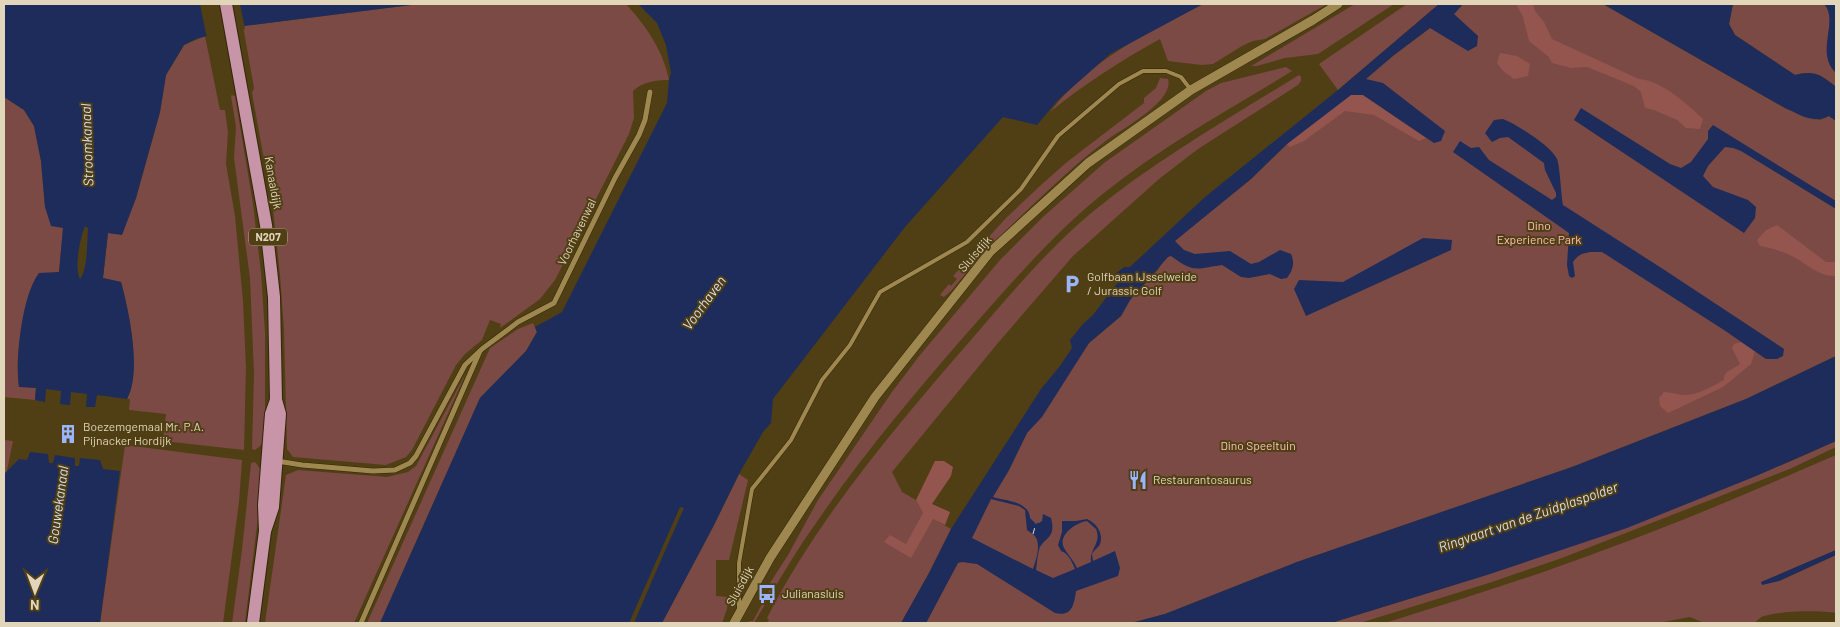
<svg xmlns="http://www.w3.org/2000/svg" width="1840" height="627" viewBox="0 0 1840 627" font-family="Barlow,sans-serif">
<rect width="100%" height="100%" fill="#503f14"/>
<g fill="#7b4a44">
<path d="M419 4H626C646 26 663 50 669 80 656 80 642 82 633 91L634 118 629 134 555 280 540 299 500 328 501 324 490 320 482 340 465 354 456 365 412 450 406 457 386 465 293 457 287 449 284 330 280 275 273 209 252 93 254 88 243 26Z"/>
<path d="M1203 4H1327L1265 39 1253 41 1242 46 1213 64 1202 65 1168 61 1160 39C1122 60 1084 84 1050 112 1089 61 1147 32 1203 4Z"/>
<path d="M1355 4H1394L1318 54 1285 58 1257 66H1251Z"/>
<path d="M1407 4H1439L1338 90 1319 64Z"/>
<path d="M1463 4H1603L1785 108 1820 120 1829 116 1836 121V356L1746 399 1572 467 1297 562 1165 614 1131 623H926L992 497 1009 470 1027 433 1089 343 1121 316 1130 300 1158 270 1174 241 1251 179 1287 144 1394 55 1430 28 1454 14Z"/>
<path d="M1733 4H1824C1840 20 1815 52 1836 73V101L1835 86C1821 75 1812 70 1795 75L1735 35 1729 24Z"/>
<path d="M205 36 220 110H225L228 132 226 164 235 216 243 301 246 367 244 450 163 441 166 414 129 410 130 399H127C142 372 129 311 121 282L103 278 108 233 122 234 136 198 160 112 166 75 184 45Z"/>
<path d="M1286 67 1292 71C1229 110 1162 146 1104 193 1056 231 1016 278 975 324 918 389 862 455 814 526 792 557 773 591 754 623H748L749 621H753L770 589 768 586 788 555 818 500 892 392 920 355 1000 260 1044 216 1104 163 1206 91 1221 83Z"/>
<path d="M1299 75 1301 77V81L1298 85 1198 149 1159 179 1073 256 998 343 892 472 902 492 916 500 923 513 951 529 929 573 901 623H767L769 620 767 618C817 519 898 424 970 341 1008 297 1045 252 1090 214 1154 161 1228 119 1299 75Z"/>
<path d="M1160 78 1168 79C1175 101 1122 129 1107 140 1088 154 1071 169 1054 185 1018 218 982 253 951 291L944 297 940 295 949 284 951 286 957 279 953 276 1006 218 1041 185 1067 162 1144 103V98L1156 88Z"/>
<path d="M232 95 235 96 253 204 261 273 265 333V438L260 446 255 450 252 449 254 374 250 278 234 158 236 127 231 96Z"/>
<path d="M4 97 24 110 34 126 41 161 45 207 63 228 59 273H39C27 309 13 347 19 386L36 388 35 400 4 397Z"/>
<path d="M533 323 537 332 526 351 480 398 380 623H367L490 348 518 329Z"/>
<path d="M467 371 354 623H265L286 475 298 470 387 477 408 472 416 466Z"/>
<path d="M4 440 13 441 4 485Z"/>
<path d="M1836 441V447L1792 468 1562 558 1492 582 1360 623H1331C1502 571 1673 515 1836 441Z"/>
<path d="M125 445 242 460 239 502 223 623H100Z"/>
<path d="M1836 455V550L1762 582 1779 581 1836 555V613C1819 610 1780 611 1764 616 1760 617 1757 621 1754 623H1704L1690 617 1658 623H1385C1458 600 1530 578 1601 551 1681 522 1758 489 1836 455Z"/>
<path d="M255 462 261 470 259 509 245 623H232L242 550 251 463Z"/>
<path d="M739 474 748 480 729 560H716V596L728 597 727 609 722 623H662L713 527Z"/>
</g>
<g fill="#94554e">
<path d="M1516 4H1533L1535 11 1544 22 1552 39 1639 79C1661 80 1687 104 1703 119L1700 129 1686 128 1677 120 1654 110 1645 108 1641 92 1634 86 1587 67 1571 68 1552 63 1549 57 1529 41 1523 17Z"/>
<path d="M1500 53 1517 56 1530 64 1528 76 1514 79 1503 71 1497 63Z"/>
<path d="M1351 95H1363L1426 138 1419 141 1374 115 1345 111 1304 141 1290 147 1287 144Z"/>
<path d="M1777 225 1826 262H1836V276C1820 277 1808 265 1794 257 1783 252 1773 248 1760 246L1757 240 1766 230Z"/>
<path d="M1741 342 1755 351 1751 364 1723 387 1668 413 1660 406 1659 398 1664 392C1671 392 1678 395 1685 395 1699 395 1712 386 1724 380 1723 371 1734 369 1740 364L1732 348 1734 344Z"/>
<path d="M935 461H944L953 467 951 476 932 504 950 512 945 525 933 519 911 558 884 542 890 535 906 544 923 513 916 500Z"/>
</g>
<g fill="#1d2c5b" fill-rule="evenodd">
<path d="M4 4H419L243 26 196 39 184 45 166 75 160 112 136 198 122 235 108 233 103 278 121 282C129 311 142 372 127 399L97 395 95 407H86L87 394 71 392 70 405 60 404 61 391 46 389 45 402 35 400 36 388 19 387C15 359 22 295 39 273L59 272 63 228 51 226 45 207 41 161 34 126 24 110 4 97ZM85 226 88 228C87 241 88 269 80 279 74 268 80 238 85 226Z"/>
<path d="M638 4H1203L1110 54 1058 100 1037 125 1003 117 905 227 773 399 771 423 763 432 739 474 713 527 662 623H380L480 398 526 351 537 332 535 327 562 312 667 103 669 80 671 73 666 45 657 23Z"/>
<path d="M1439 4H1463L1454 14 1478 36 1477 46 1468 51 1430 28 1394 55 1366 79 1383 83 1445 131 1441 141 1434 143 1363 95H1351L1287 144 1251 179 1175 241 1184 250 1195 254 1230 251 1251 264 1259 262 1280 250 1291 254C1295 263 1293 270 1287 278L1281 279 1270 274 1249 278 1241 277 1222 265C1195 269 1194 273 1171 256L1168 257 1130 300 1121 316 1089 343 1042 417 1027 433 1009 470 993 497C1005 501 1029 501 1030 518L1035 523H1039L1042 521 1043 514 1051 518C1057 540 1042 538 1039 550 1037 557 1037 564 1036 570L1053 578 1075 569C1072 562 1069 554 1061 551L1058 545 1062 532V521H1076L1087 519C1096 523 1104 533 1100 544 1099 547 1094 550 1092 554L1093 561 1115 551 1120 568 1118 576 1076 591C1074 605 1072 617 1055 613L977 564 962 562 958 563 926 623H901L929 573 951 529 1041 389 1060 366 1072 348 1070 340 1083 324 1093 315 1119 281 1115 274 1124 267H1130L1205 197 1338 90ZM991 499 1019 506 1025 510 1027 530C1029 532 1032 533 1034 535 1042 543 1036 560 1033 569L972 538ZM1087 521 1096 529C1102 543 1089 549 1091 562L1077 568C1074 561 1068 555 1064 548 1057 535 1077 522 1087 521Z"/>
<path d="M1603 4H1733L1729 24 1735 35 1795 75C1814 70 1820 74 1835 86L1836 121 1829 116C1812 124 1801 115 1785 108Z"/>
<path d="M1824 4H1836V73C1814 52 1840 21 1824 4Z"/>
<path d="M1581 108 1670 164 1681 168 1691 162 1708 139V131L1713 125 1836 201V209L1741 151 1733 148 1725 147 1708 166 1703 176 1713 187 1748 200 1756 207 1755 218 1744 233 1574 120Z"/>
<path d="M1503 119C1516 124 1551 146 1557 159 1560 166 1561 195 1563 205L1663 269 1784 349 1783 356 1777 359H1766L1724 330 1602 252C1590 252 1580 251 1573 262L1575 276 1572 278 1569 276 1567 265 1569 233 1453 152 1460 141 1471 148 1479 147 1489 160 1552 200 1556 197V193L1545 170 1544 163 1508 137 1500 138 1492 142 1485 133 1494 120Z"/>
<path d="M1423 238 1452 240 1451 250 1306 316 1294 289 1299 280 1343 282Z"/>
<path d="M1836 356V441L1756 476 1627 528 1487 575 1331 623H1131L1165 614 1297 562 1572 467 1746 399Z"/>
<path d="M30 452 48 454 49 463H53L55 455 75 458V466H79L80 458 100 460 103 469 120 471 100 623H4L5 473 19 459 27 460Z"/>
<path d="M1836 550V555L1779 581 1762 585 1761 582Z"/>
</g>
<g fill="#503f14">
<path d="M200 4H240L245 29 207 39Z"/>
<path d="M680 507 684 508 654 576 634 623H629Z"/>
</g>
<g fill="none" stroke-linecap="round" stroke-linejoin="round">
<path stroke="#d8dfef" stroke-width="1" stroke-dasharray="6 5" stroke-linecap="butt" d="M1033 534 1036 523"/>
<g stroke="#322608" stroke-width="5">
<path id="service" d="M739 609V563L752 489 791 440 822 380 850 345 880 292 967 242 1021 189 1058 136 1119 84 1143 71H1166L1181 77 1191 90"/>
</g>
<g stroke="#322608" stroke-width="6">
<g id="minor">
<path d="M277 461 302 465 373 471 395 470 410 463 416 456 465 365 482 349 518 322 554 303 615 178 639 135 645 120 650 92"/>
<path d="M361 623 480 351"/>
</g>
</g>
<g stroke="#322608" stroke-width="10">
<path id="tertiary" d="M734 623 770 558 875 397 990 252 1088 163 1191 90 1313 20 1338 4"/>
</g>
<g stroke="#322608" stroke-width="14">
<g id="primary">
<path d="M226 4 266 225 274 297 276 400 280 414 273 507 265 531"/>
<path d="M253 623 265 531 264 505 271 414 276 400"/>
</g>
</g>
<use href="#service" stroke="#9f8850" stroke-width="4"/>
<use href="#minor" stroke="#9f8850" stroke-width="5"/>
<use href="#tertiary" stroke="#9f8850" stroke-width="9"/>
<use href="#primary" stroke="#c895a8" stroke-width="12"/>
</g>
<defs>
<g id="parking-bare" transform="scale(1.5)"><path d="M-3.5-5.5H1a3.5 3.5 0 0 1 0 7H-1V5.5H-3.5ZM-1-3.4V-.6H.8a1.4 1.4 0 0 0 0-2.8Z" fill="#98b5fd" stroke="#503f14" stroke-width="2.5" paint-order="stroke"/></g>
<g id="building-bare" transform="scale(1.5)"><path d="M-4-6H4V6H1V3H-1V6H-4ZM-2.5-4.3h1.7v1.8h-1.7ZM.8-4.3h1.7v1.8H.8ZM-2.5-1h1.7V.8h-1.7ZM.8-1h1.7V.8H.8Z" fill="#98b5fd" stroke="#503f14" stroke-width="2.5" paint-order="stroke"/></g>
<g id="restaurant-bare" transform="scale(1.5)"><path d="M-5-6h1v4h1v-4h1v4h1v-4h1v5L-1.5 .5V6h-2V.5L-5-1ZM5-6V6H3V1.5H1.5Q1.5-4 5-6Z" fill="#98b5fd" stroke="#503f14" stroke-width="2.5" paint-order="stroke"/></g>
<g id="bus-bare" transform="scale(1.5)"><path d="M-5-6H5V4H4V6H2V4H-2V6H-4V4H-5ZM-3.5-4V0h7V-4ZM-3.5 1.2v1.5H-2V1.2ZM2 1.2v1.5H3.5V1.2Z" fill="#98b5fd" stroke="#503f14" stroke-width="2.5" paint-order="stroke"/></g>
</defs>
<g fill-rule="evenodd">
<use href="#parking-bare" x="1072" y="284"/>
<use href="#building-bare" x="68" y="434"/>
<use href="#restaurant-bare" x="1138" y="480"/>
<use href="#bus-bare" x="767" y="594"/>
</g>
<g text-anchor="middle" stroke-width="4" stroke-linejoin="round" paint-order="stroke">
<rect fill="#503f14" stroke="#b6a988" stroke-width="1" x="249" y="228.5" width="38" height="17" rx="4"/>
<g font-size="11" font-weight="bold" fill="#e2d6ba">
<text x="268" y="241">N207</text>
</g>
<g font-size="12" fill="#e2d6ba" stroke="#503f14">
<text transform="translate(273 183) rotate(80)" y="4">Kanaaldijk</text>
<text transform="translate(577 232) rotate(-64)" y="4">Voorhavenwal</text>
<text transform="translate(975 254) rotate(-49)" y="4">Sluisdijk</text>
<text transform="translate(740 586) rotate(-61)" y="4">Sluisdijk</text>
</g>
<g font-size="12" fill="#ffc3bc" stroke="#503f14">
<text x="1539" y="230">Dino<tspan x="1539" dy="14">Experience Park</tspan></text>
<text x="1258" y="450">Dino Speeltuin</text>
</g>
<g font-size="12" fill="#e2d6ba" stroke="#503f14" text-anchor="start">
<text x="1087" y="281">Golfbaan IJsselweide<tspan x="1087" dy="14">/ Jurassic Golf</tspan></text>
<text x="83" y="431">Boezemgemaal Mr. P.A.<tspan x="83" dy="14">Pijnacker Hordijk</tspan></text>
<text x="1153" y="484">Restaurantosaurus</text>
<text x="782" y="598">Julianasluis</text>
</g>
<g font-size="14" font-style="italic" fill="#d8dfef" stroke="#503f14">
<text transform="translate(87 145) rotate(-92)" y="5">Stroomkanaal</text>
<text transform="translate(704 303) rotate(-54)" y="5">Voorhaven</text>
<text transform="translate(58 505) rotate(-82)" y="5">Gouwekanaal</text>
<text transform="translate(1528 517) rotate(-19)" y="5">Ringvaart van de Zuidplaspolder</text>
</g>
</g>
<rect width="1840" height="627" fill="none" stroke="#e2d6ba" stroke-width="10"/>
<g transform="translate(35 592) rotate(181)" stroke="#503f14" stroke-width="4" paint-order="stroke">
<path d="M0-4L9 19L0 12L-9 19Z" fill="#e2d6ba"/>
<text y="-8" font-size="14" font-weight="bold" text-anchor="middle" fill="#e2d6ba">N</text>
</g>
</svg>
